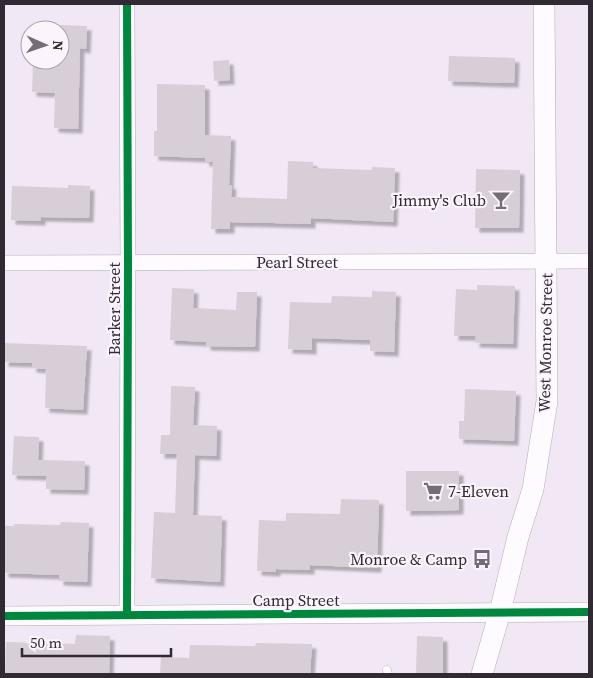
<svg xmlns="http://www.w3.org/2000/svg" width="593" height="678" viewBox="0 0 593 678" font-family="'Source Serif 4',serif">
<defs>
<filter id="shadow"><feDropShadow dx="4.5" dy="4.5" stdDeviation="1" flood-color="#0004"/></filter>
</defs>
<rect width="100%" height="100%" fill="#f2e7f4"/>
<g fill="#d7ced7" filter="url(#shadow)">
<path d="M60 25 87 26 86 49 80 48 78 129 54 128 55 93 32 92 33 62 60 63Z"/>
<path d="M449 56 515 58 514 83 448 81Z"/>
<path d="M229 60 230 80 214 81 213 61Z"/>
<path d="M157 84 205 85V135L231 136 229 185H232L231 197 287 199 288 161 313 162V168L372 170V167L395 168 393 222 311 218V224L230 222V229H211L213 162H205V158L154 156V131H157Z"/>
<path d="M476 169 520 170 519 228H475Z"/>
<path d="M68 185 90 186 89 218 41 217V221L11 220 12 186 68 188Z"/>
<path d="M477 285 515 286 513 344 475 343 476 336H454L456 289 477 290Z"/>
<path d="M172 288 194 289 193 308 236 310 237 292H257L255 347 206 346V342L170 340Z"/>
<path d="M372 291 396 292 394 352 370 351V340L312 338V350L288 349 290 302 331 303 332 296 372 297Z"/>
<path d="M4 343 87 346 83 410 45 408 46 369 32 368V363L4 362Z"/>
<path d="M171 386 195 387 193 425 217 426 216 456 195 455 193 514V515L222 516 220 582 151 578 154 512 175 513 177 454H160L161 435H170Z"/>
<path d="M465 389 516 391 514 441 459 439V421H464Z"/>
<path d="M14 436 39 437 38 460 85 461 84 490 46 489V476L12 475Z"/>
<path d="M406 471H459V510L406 511Z"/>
<path d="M341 499 379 500 377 568 310 565V570L276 569V572L257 571 259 520 286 521V513L340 514Z"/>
<path d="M61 522 89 523 87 582 59 581V575L4 573V526H14V524L60 525Z"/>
<path d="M76 635 110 636 109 674H5L6 642 75 644Z"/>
<path d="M417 636 443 637V674H416Z"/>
<path d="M256 643 312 644 310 674H160L161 657 189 658 190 645 255 646Z"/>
</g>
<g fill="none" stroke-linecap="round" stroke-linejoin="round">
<g stroke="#b3abb5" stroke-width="9">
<path id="service" d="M387 670 388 674"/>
</g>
<g stroke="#b3abb5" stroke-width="16">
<g id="minor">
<path d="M127 4 128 262 127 615"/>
<path d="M4 263 589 261"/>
</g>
</g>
<g stroke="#b3abb5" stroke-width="20">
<path id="tertiary" d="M4 616 589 612"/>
</g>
<g stroke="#b3abb5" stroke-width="22">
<path id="secondary" d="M482 674 500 612 518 537 533 489 547 401 544 4"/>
</g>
<use href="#service" stroke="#fdfbfd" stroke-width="8"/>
<use href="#minor" stroke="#fdfbfd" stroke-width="15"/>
<use href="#tertiary" stroke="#fdfbfd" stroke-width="19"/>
<use href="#secondary" stroke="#fdfbfd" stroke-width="21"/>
<g stroke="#fbf4fd" stroke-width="11">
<g id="cycleway">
<path d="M127 4 128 262 127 615"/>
<path d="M4 616 589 612"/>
</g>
</g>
<use href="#cycleway" stroke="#00873e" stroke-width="8"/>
</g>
<defs>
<g id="bar-bare" transform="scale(1.5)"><path d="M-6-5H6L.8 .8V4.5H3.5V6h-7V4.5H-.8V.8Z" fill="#756c76" stroke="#fbf4fd" stroke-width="2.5" paint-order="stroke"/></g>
<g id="supermarket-bare" transform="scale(1.5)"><path d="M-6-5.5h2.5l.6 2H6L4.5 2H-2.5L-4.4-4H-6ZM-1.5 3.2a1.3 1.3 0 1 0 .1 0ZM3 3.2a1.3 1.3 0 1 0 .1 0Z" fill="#756c76" stroke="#fbf4fd" stroke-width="2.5" paint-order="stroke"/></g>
<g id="bus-bare" transform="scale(1.5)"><path d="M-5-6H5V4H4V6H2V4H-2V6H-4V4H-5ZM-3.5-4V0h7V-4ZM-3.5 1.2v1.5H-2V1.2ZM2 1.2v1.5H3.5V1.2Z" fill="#756c76" stroke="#fbf4fd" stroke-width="2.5" paint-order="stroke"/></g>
</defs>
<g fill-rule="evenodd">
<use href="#bar-bare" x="501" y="200"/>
<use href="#supermarket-bare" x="433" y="491"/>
<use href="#bus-bare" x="482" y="559"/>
</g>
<g text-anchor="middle" stroke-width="4.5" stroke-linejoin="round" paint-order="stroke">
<g font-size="16" fill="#312a32" stroke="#fbf4fd" text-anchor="end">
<text x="486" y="206">Jimmy's Club</text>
<text x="448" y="497" text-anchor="start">7-Eleven</text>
<text x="467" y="565">Monroe &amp; Camp</text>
</g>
<g font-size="16" fill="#312a32" stroke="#fbf4fd">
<text x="297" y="268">Pearl Street</text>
<text transform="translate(114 309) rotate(-90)" y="6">Barker Street</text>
<text transform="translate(545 343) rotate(-89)" y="6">West Monroe Street</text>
<text x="296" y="606">Camp Street</text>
</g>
</g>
<rect width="593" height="678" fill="none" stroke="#312a32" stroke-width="10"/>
<g transform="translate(45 45) rotate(92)"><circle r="24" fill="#fbf4fd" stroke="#aaa3ac"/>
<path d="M0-4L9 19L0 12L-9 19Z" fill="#756c76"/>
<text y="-8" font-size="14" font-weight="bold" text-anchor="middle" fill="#312a32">N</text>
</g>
<path d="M22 648v8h149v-8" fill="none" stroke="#312a32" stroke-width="2.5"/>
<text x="30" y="648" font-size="15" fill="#312a32" stroke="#fbf4fd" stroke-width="4" paint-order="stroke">50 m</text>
</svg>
